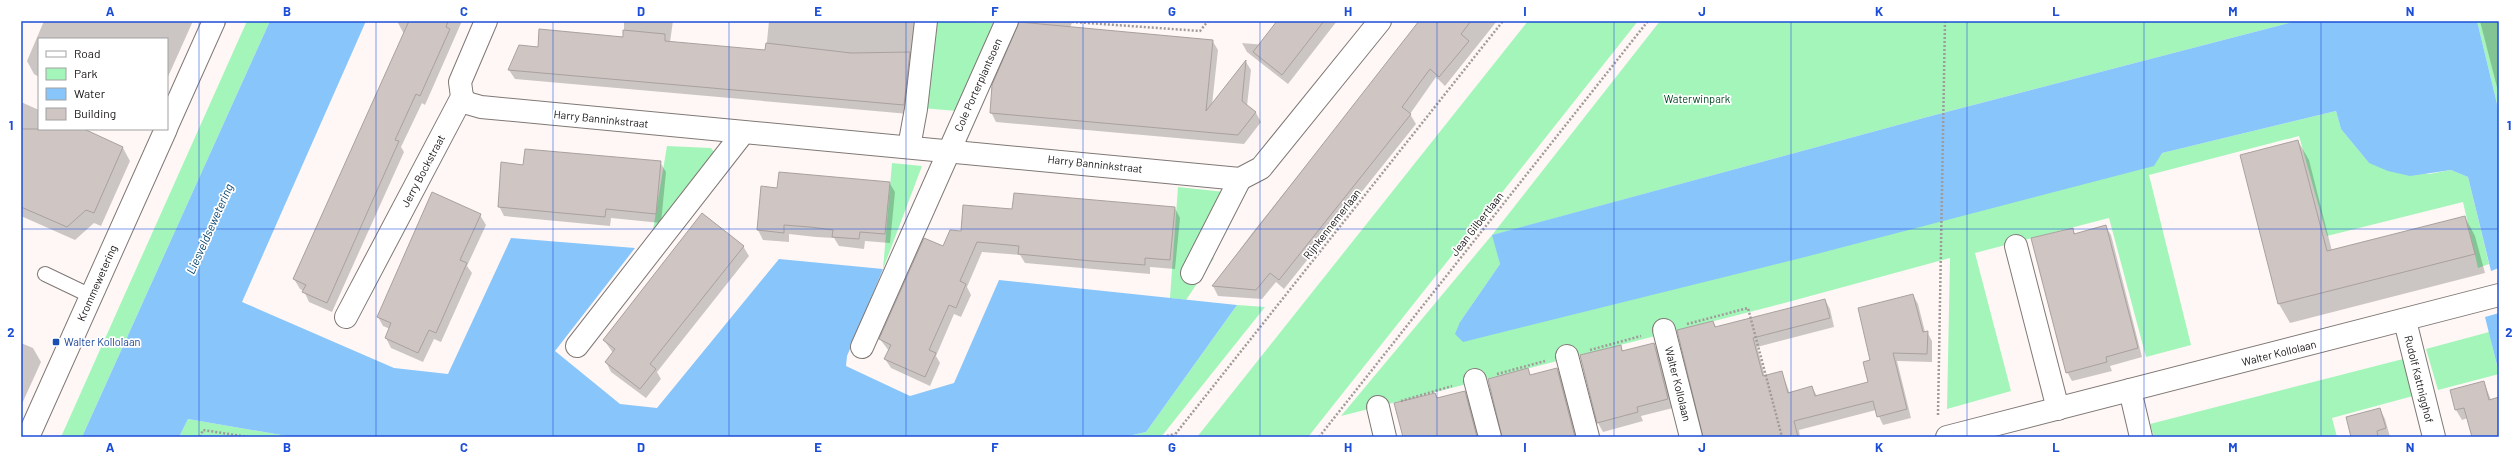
<svg xmlns="http://www.w3.org/2000/svg" width="2520" height="458" viewBox="0 0 2520 458" font-family="Barlow,sans-serif">
<rect width="100%" height="100%" fill="#fef7f5"/>
<g fill="#a4f5ba">
<path d="M247 21H270L82 437H61Z"/>
<path d="M931 21 999 23 957 111 922 108Z"/>
<path d="M1528 21H1638L1308 437H1197Z"/>
<path d="M1660 21H2297L1931 116 1493 235 1500 264 1460 322 2336 111 2341 129 2369 163 2429 174 2451 170 2468 177 2489 264 2478 268 2463 202 2327 236 2299 136 2149 175 2191 345 2146 357 2109 218 1975 253 2011 391 1947 409 1950 258 1773 306 1341 416 1492 235Z"/>
<path d="M2477 21H2499V112Z"/>
<path d="M667 146 711 148 716 155 652 236Z"/>
<path d="M892 163 922 166 883 269Z"/>
<path d="M1178 187 1225 192 1199 246 1214 258 1186 300 1170 298Z"/>
<path d="M1237 305 1265 307 1161 437H1124L1146 432Z"/>
<path d="M2489 332 2499 374 2438 390 2426 349Z"/>
<path d="M2403 359 2413 396 2332 418 2337 437H2154L2150 424Z"/>
<path d="M188 419 293 437H179Z"/>
</g>
<g fill="#88c5fa">
<path d="M270 21H366L242 302 394 368 448 374 511 238 635 248 555 351 620 404 657 408 779 259 883 269 847 356 846 366 910 396 954 383 999 280 1237 305 1146 432 1124 437H293L188 419 179 437H82Z"/>
<path d="M2297 21H2477L2499 112V268L2491 271 2468 177 2451 170 2410 176 2388 171 2369 163 2341 129 2336 111 2162 153 2154 166 1809 256 1463 342 1455 334 1460 322 1500 264 1492 235 1931 116Z"/>
<path d="M2499 313V373L2485 317Z"/>
</g>
<g fill="#0003">
<path d="M44 21H193L167 79V39H39V77L34 74 27 61Z"/>
<path d="M399 21H462L425 105 422 103 401 147 404 152 332 312 309 302 304 291 300 289 294 279 404 34 398 23Z"/>
<path d="M624 21H673L670 42 766 51 769 21H920L909 114 515 79 509 70 538 48 624 38Z"/>
<path d="M1019 21H1073L1070 27 1212 40 1218 50 1212 105 1246 62 1251 70 1247 106 1256 113 1261 122 1244 144 996 122 991 112Z"/>
<path d="M1278 21H1337L1288 84 1247 52 1242 43 1265 45Z"/>
<path d="M1421 21H1497L1445 86 1436 77 1410 114 1416 124 1284 289 1276 282 1262 299 1218 296 1213 286 1253 232Z"/>
<path d="M2480 21H2499V95Z"/>
<path d="M21 102 39 110V129H81L123 148 130 161 101 226 94 223 75 240 21 216Z"/>
<path d="M2298 141 2309 160 2332 251 2465 217 2475 236 2485 273 2290 323 2279 304 2241 156Z"/>
<path d="M660 162 666 172 661 223 611 218 610 226 504 216 499 206 524 166Z"/>
<path d="M889 182 895 192 890 243 865 241 864 249 839 246 834 238 816 237 789 234V242L763 240 758 230 778 189Z"/>
<path d="M1175 208 1180 218 1175 269 1150 267V274L1025 263 1020 255 982 252 967 287 971 295 961 317 954 314 936 356 940 363 930 386 891 368 885 359 889 351 880 339 944 247 962 232 1013 210Z"/>
<path d="M480 215 486 225 467 266 472 273 441 342 434 339 423 362 391 348 386 338 390 329 383 326 378 317Z"/>
<path d="M2106 227 2111 235 2142 357 2110 366 2112 371 2072 381 2067 372 2072 229 2076 235Z"/>
<path d="M743 246 749 256 657 372 661 379 646 398 611 372 606 362 613 353 604 340Z"/>
<path d="M1913 295 1918 304 1925 332H1927L1932 341V362L1897 361 1911 418 1883 425 1876 410 1799 430 1800 437H1704L1713 322 1717 328 1825 300 1830 309 1834 327 1757 347 1765 377 1782 372 1790 394 1812 387 1817 396 1869 382 1872 361Z"/>
<path d="M21 343 33 348 41 362 21 406Z"/>
<path d="M1654 344 1659 353 1673 408 1641 416 1643 421 1603 432 1598 423 1581 356 1620 346 1624 352Z"/>
<path d="M1528 369 1531 376 1557 369 1562 378 1577 437H1503Z"/>
<path d="M2484 382 2491 400 2499 402V437H2473L2468 418 2462 420 2456 410 2451 391Z"/>
<path d="M1465 393 1470 402 1479 437H1403L1435 394 1438 399Z"/>
<path d="M2380 409 2385 419 2390 437H2348Z"/>
</g>
<g fill="#cfc6c4" stroke="#a9a19e">
<path d="M409 21H448L446 27 450 29 420 96 416 94 395 140 399 141 327 303 302 292 306 285 293 279Z"/>
<path d="M1277 21H1324L1282 75 1253 52Z"/>
<path d="M1419 21H1471L1461 34 1469 41 1439 77 1430 69 1402 107 1411 114 1279 280 1270 273 1256 290 1212 286Z"/>
<path d="M1019 22 1213 40 1206 111 1246 60 1242 101 1256 112 1238 135 990 113 992 85Z"/>
<path d="M539 29 623 37V30L665 34V41L765 50 766 43 851 53 910 52 904 105 508 70 519 45 538 47Z"/>
<path d="M21 129H84L123 147 94 213 86 210 67 227 21 207Z"/>
<path d="M2298 140 2327 251 2465 216 2475 254 2278 304 2240 155Z"/>
<path d="M525 149 661 161 656 214 606 209 605 217 498 207 501 162 523 165Z"/>
<path d="M779 172 890 182 885 234 860 232 859 239 832 237 833 230 810 227 784 225V233L757 230 761 186 777 188Z"/>
<path d="M432 192 481 214 460 260 467 263 436 333 429 330 418 353 385 338 391 323 377 317Z"/>
<path d="M1014 193 1175 207 1170 260 1145 258V265L1092 261 1018 254 1019 246 977 242 960 281 966 284 956 308 949 305 929 350 936 353 925 377 884 359 891 345 879 339 924 238 943 246 950 230 961 231 963 205 1012 209Z"/>
<path d="M702 213 744 246 650 364 656 369 640 389 605 362 615 349 603 340Z"/>
<path d="M2106 225 2138 348 2106 357 2107 362 2066 373 2031 238 2073 228 2074 234Z"/>
<path d="M1913 294 1923 332 1928 331 1927 354 1893 353 1907 409 1877 417 1873 401 1794 421 1798 437H1703L1677 330 1713 321 1715 327 1825 299 1830 318 1753 338 1763 376 1782 371 1788 393 1812 386 1815 396 1868 382 1863 362 1870 360 1858 308Z"/>
<path d="M1654 343 1668 399 1637 407 1638 412 1597 423 1580 355 1621 345 1622 351Z"/>
<path d="M1528 368 1530 375 1557 368 1575 437H1502L1488 379Z"/>
<path d="M2484 381 2489 400 2499 397V437H2472L2464 408 2455 410 2450 390Z"/>
<path d="M1465 391 1477 437H1403L1394 403 1435 393 1437 398Z"/>
<path d="M2380 408 2386 428 2377 431 2378 437H2351L2346 417Z"/>
</g>
<g fill="none" stroke-linecap="round" stroke-linejoin="round">
<g stroke="#7f7875" stroke-width="16">
<path id="lane" d="M45 274 91 296"/>
</g>
<g stroke="#7f7875" stroke-width="24">
<g id="street">
<path d="M462 97 467 103 481 107 1240 179 1261 168 1380 21"/>
<path d="M167 126 214 21"/>
<path d="M909 147 916 109 926 21"/>
<path d="M2016 246 2058 409"/>
<path d="M1192 273 1240 179"/>
<path d="M346 317 462 97 460 82 486 21"/>
<path d="M2405 321 2434 437"/>
<path d="M1664 330 1691 437"/>
<path d="M577 346 743 133"/>
<path d="M862 347 1007 21"/>
<path d="M1567 356 1588 437"/>
<path d="M1475 380 1490 437"/>
<path d="M2130 390 2141 437"/>
<path d="M1378 407 1385 437"/>
<path d="M28 437 166 129"/>
<path d="M1947 437 2499 295"/>
</g>
</g>
<g stroke="#a09a99" stroke-width="2.5" stroke-dasharray="2 2" stroke-linecap="butt">
<path d="M1060 21 1200 31 1208 21"/>
<path d="M1687 324 1748 308 1782 437"/>
<path d="M1590 350 1641 336"/>
<path d="M1497 374 1545 361"/>
<path d="M1401 401 1452 386"/>
<path d="M1938 415 1945 21"/>
<path d="M200 437 203 430 248 437"/>
<path d="M1163 437 1175 434"/>
<path d="M1173 437 1503 21"/>
<path d="M1319 437 1648 21"/>
</g>
<use href="#lane" stroke="#fff" stroke-width="14"/>
<use href="#street" stroke="#fff" stroke-width="22"/>
</g>
<path fill="none" stroke="#1d4ed8" stroke-width="1" stroke-opacity="0.55" d="M199 21V437M376 21V437M553 21V437M729 21V437M906 21V437M1083 21V437M1260 21V437M1437 21V437M1614 21V437M1791 21V437M1967 21V437M2144 21V437M2321 21V437M21 229H2499"/>
<rect fill="#1a4fb4" stroke="#fff" stroke-width="1.5" x="52" y="338" width="8" height="8" rx="2"/>
<g text-anchor="middle" stroke-width="3.5" stroke-linejoin="round" paint-order="stroke">
<g font-size="11" fill="#171413" stroke="#fff">
<text transform="translate(978 85) rotate(-66)" y="4">Cole Porterplantsoen</text>
<text transform="translate(601 119) rotate(6)" y="4">Harry Banninkstraat</text>
<text transform="translate(1095 164) rotate(6)" y="4">Harry Banninkstraat</text>
<text transform="translate(423 171) rotate(-62)" y="4">Jerry Bockstraat</text>
<text transform="translate(1332 224) rotate(-52)" y="4">Rijnkennemerlaan</text>
<text transform="translate(1477 224) rotate(-52)" y="4">Jean Gilbertlaan</text>
<text transform="translate(97 283) rotate(-66)" y="4">Krommewetering</text>
<text transform="translate(2279 353) rotate(-14)" y="4">Walter Kollolaan</text>
<text transform="translate(2419 379) rotate(76)" y="4">Rudolf Kattnigghof</text>
<text transform="translate(1678 384) rotate(76)" y="4">Walter Kollolaan</text>
</g>
<g font-size="11" fill="#014821" stroke="#fff">
<text x="1697" y="103">Waterwinpark</text>
</g>
<g font-size="11" fill="#164399" stroke="#fff" text-anchor="start">
<text x="64" y="346">Walter Kollolaan</text>
</g>
<g font-size="12" font-style="italic" fill="#05436d" stroke="#fff">
<text transform="translate(210 229) rotate(-66)" y="4">Liesveldsewetering</text>
</g>
</g>
<rect width="2520" height="458" fill="none" stroke="#ffffff" stroke-width="44"/>
<rect x="38" y="38" width="130" height="92" fill="#ffffff" stroke="#a2a1a1"/>
<rect x="46" y="51" width="20" height="6" fill="#ffffff" stroke="#a2a1a1"/>
<text x="74" y="58" font-size="12" fill="#171413">Road</text>
<rect x="46" y="68" width="20" height="12" fill="#a4f5ba" stroke="#a2a1a1"/>
<text x="74" y="78" font-size="12" fill="#171413">Park</text>
<rect x="46" y="88" width="20" height="12" fill="#88c5fa" stroke="#a2a1a1"/>
<text x="74" y="98" font-size="12" fill="#171413">Water</text>
<rect x="46" y="108" width="20" height="12" fill="#cfc6c4" stroke="#a2a1a1"/>
<text x="74" y="118" font-size="12" fill="#171413">Building</text>
<rect x="22" y="22" width="2476" height="414" fill="none" stroke="#1d4ed8" stroke-width="1.5"/>
<g font-size="13" text-anchor="middle" font-weight="bold" fill="#1d4ed8">
<text x="110" y="16">A</text>
<text x="287" y="16">B</text>
<text x="464" y="16">C</text>
<text x="641" y="16">D</text>
<text x="818" y="16">E</text>
<text x="995" y="16">F</text>
<text x="1172" y="16">G</text>
<text x="1348" y="16">H</text>
<text x="1525" y="16">I</text>
<text x="1702" y="16">J</text>
<text x="1879" y="16">K</text>
<text x="2056" y="16">L</text>
<text x="2233" y="16">M</text>
<text x="2410" y="16">N</text>
<text x="11" y="130">1</text>
<text x="2509" y="130">1</text>
<text x="11" y="337">2</text>
<text x="2509" y="337">2</text>
<text x="110" y="452">A</text>
<text x="287" y="452">B</text>
<text x="464" y="452">C</text>
<text x="641" y="452">D</text>
<text x="818" y="452">E</text>
<text x="995" y="452">F</text>
<text x="1172" y="452">G</text>
<text x="1348" y="452">H</text>
<text x="1525" y="452">I</text>
<text x="1702" y="452">J</text>
<text x="1879" y="452">K</text>
<text x="2056" y="452">L</text>
<text x="2233" y="452">M</text>
<text x="2410" y="452">N</text>
</g>
</svg>
